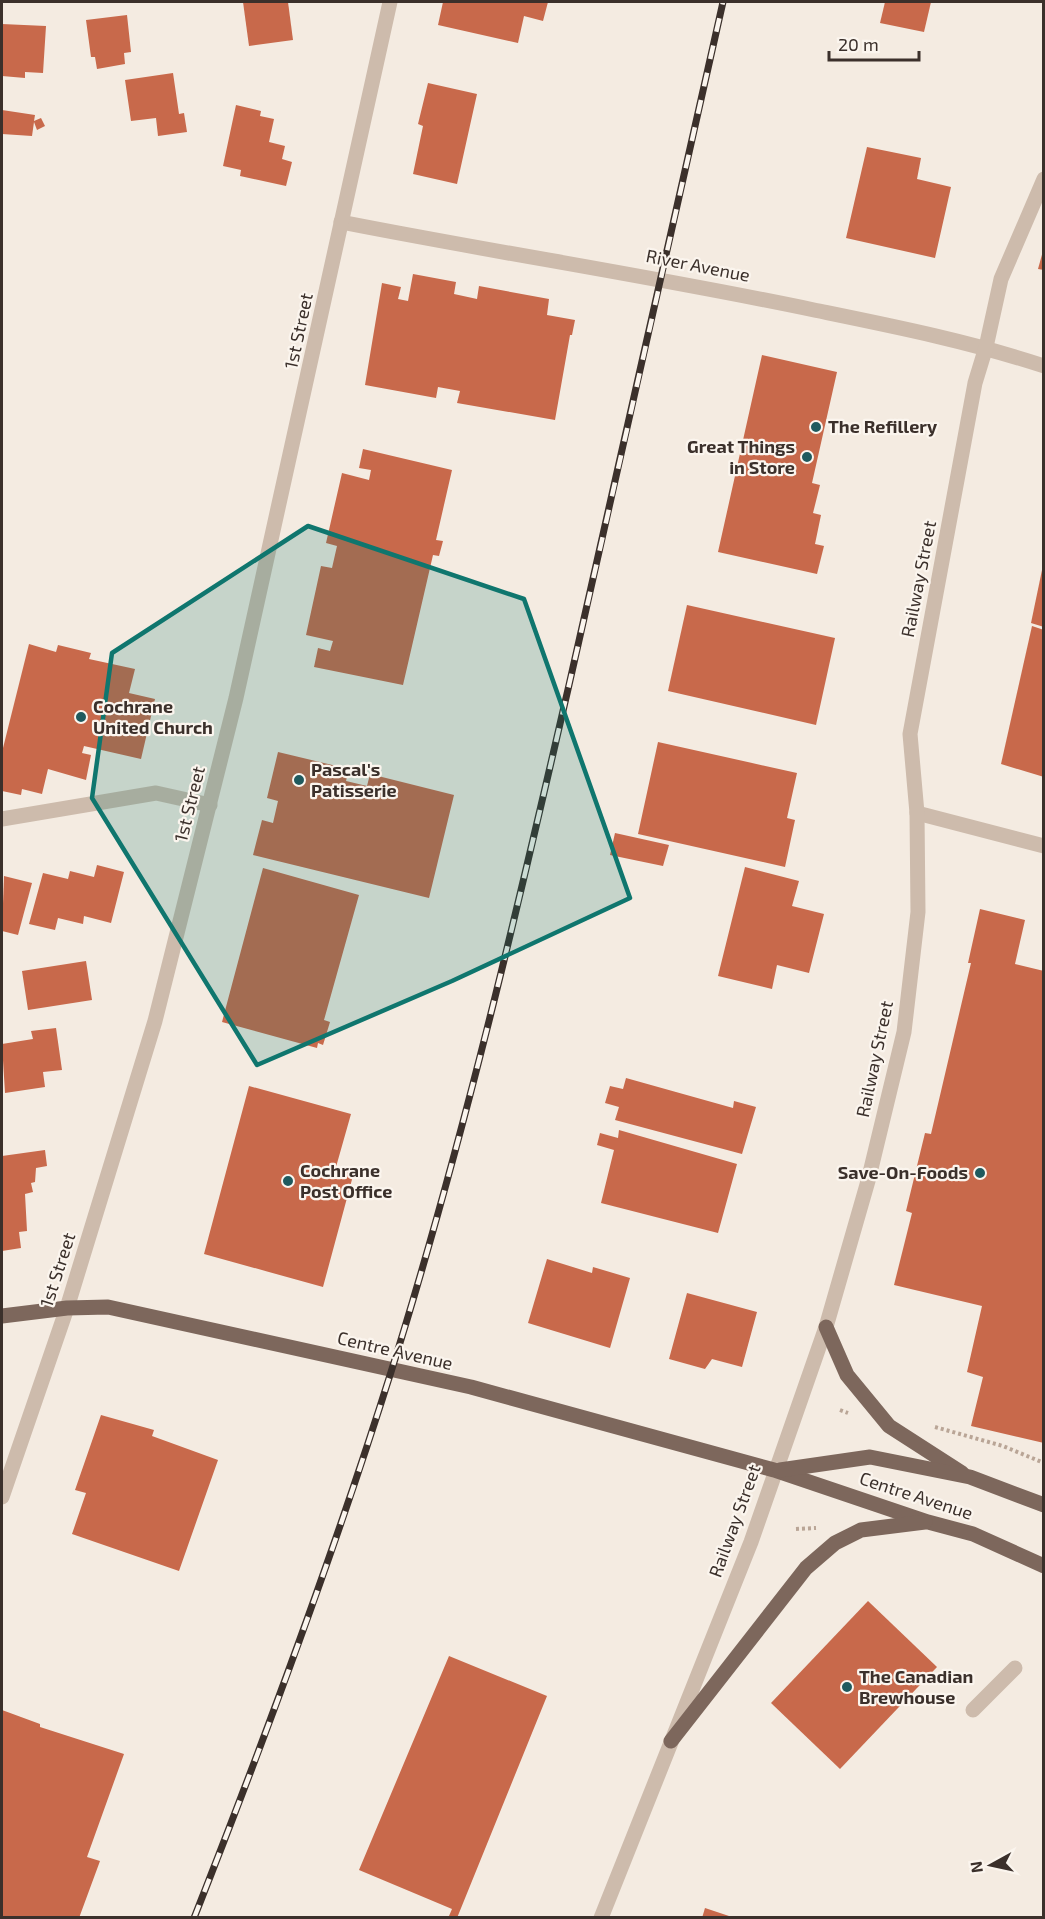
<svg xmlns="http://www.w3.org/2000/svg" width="1045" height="1919" viewBox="0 0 1045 1919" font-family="'Exo 2',sans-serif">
<rect width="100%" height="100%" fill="#f4ebe1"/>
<g fill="#c8694b">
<path d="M243 2H288L293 40 249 46Z"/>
<path d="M443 2H548L543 21 524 16 518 43 438 25Z"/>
<path d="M885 2H931L924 32 880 23Z"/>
<path d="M127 15 131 52 124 53 125 64 97 69 95 57H91L86 20Z"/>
<path d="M2 24 46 26 43 73 25 72V78L2 76Z"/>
<path d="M173 73 179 114 184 113 187 132 158 136 156 118 131 121 125 80Z"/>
<path d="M428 83 477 94 457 184 413 174 423 126 418 124Z"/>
<path d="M236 105 261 111 260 116 274 119 269 142 285 146 282 159 292 162 286 186 240 176 241 170 223 166Z"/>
<path d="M2 110 35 115 34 121 41 118 45 126 37 130 34 122 32 136 2 134Z"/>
<path d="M867 147 921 158 917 179 951 187 935 258 846 238Z"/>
<path d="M1043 251H1044V270L1038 269Z"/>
<path d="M413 274 456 282 454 294 477 299 479 286 549 299 547 315 575 320 572 335H570L555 420 457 403 460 391 438 387 436 398 365 385 382 283 401 287 398 299 408 301Z"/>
<path d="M762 355 837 372 812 483 820 485 813 513 821 515 815 544 824 546 817 574 718 552Z"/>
<path d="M363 449 452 470 436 540 443 541 439 556 433 555 403 685 314 667 318 648 330 651 333 641 306 635 321 566 332 568 337 546 326 543 342 473 369 480 371 470 359 468Z"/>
<path d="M1042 570H1044V627L1031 623Z"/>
<path d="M687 605 835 638 816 725 668 691Z"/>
<path d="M1032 626 1044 630V777L1001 764Z"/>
<path d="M29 644 56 652 58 645 91 653 89 659 135 669 129 693 155 699 141 759 84 746 82 753 91 755 86 780 48 769 42 794 22 789 21 795 2 791V752Z"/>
<path d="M658 742 797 773 787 818 795 820 785 867 638 834Z"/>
<path d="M278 752 349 769 346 781 367 786 370 774 454 795 429 898 253 855 262 820 273 823 278 801 267 798Z"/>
<path d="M615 833 669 845 663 866 610 855Z"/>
<path d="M97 865 124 872 111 923 84 916 83 924 58 918 55 930 29 924 43 873 68 879 70 871 94 877Z"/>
<path d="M745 867 799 881 792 906 824 914 809 973 777 965 772 989 718 976Z"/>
<path d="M263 868 359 895 324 1020 330 1022 323 1045 318 1043 317 1048 222 1022Z"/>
<path d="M4 876 32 883 18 935 2 931Z"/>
<path d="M980 909 1025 920 1015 964 1044 971V1443L971 1426 983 1377 967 1372 982 1306 894 1285 912 1213 906 1211 925 1133 931 1134 971 963H968Z"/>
<path d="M86 961 92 1000 28 1010 22 971Z"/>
<path d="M56 1028 62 1070 43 1072 45 1087 5 1093 2 1044 33 1039 31 1031Z"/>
<path d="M626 1078 733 1108 734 1101 756 1107 742 1154 615 1120 619 1107 605 1103 610 1086 623 1089Z"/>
<path d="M249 1086 351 1114 336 1167 354 1172 323 1287 204 1254Z"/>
<path d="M619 1130 737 1164 718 1233 601 1203 614 1150 597 1145 600 1133 618 1138Z"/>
<path d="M45 1150 47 1166 36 1168 35 1182 31 1183 33 1192 25 1194 27 1231 19 1232 21 1248 2 1251V1156Z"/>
<path d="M547 1259 592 1273 593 1267 630 1278 610 1348 528 1323Z"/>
<path d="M687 1293 757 1312 742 1367 712 1359 705 1369 669 1359Z"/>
<path d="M101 1415 154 1430 152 1436 218 1460 179 1571 72 1534 86 1493 75 1490Z"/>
<path d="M868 1601 937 1667 840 1769 771 1703Z"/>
<path d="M449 1656 547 1696 457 1918 449 1916 452 1909 359 1870Z"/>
<path d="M2 1710 40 1724V1727L124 1754 87 1857 100 1861 79 1918 2 1916Z"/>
<path d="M705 1908 732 1917V1918H702Z"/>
</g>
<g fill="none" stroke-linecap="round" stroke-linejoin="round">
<g stroke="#b9a596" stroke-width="4" stroke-dasharray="3 3" stroke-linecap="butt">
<path d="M840 1410 848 1413"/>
<path d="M935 1427 1003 1446 1044 1463"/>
<path d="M796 1529 816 1528"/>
</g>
<g stroke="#cdbbac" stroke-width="15">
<path d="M341 222C498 253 657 277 814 310 892 326 968 341 1044 366"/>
<path d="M917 813 1044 846"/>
<path d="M2 819 156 793 210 805"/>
<path d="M2 1497 67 1308 155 1021 236 698 390 2"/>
<path d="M973 1710 1015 1668"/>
<path d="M601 1918 751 1542 826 1327 868 1181 904 1032 918 912 917 813 910 734 975 383 986 347 1001 279 1044 179"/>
</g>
<g stroke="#7d675c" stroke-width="15">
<path d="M2 1316 67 1308 108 1307 471 1387 774 1470 928 1522 973 1534 1044 1566"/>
<path d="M826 1327 847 1375 889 1426 962 1473"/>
<path d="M780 1470 870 1457 970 1477 1044 1505"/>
<path d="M671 1741 806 1568 835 1543 861 1530 925 1522"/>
</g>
<g stroke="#3b302b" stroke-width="7">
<path id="rail" d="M194 1918C265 1738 333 1556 391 1372 462 1146 516 915 569 685 621 457 672 229 723 2"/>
</g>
<use href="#rail" stroke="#fbf5ee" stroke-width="4.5" stroke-dasharray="14" stroke-linecap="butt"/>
</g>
<path fill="#0f766e" fill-opacity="0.2" stroke="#0f766e" stroke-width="4.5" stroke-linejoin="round" d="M308 526 524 599 630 898 452 981 257 1065 92 798 112 653Z"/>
<g fill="#1f5a5e" stroke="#fbf5ee" stroke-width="2">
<circle cx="816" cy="427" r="6"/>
<circle cx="807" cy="457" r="6"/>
<circle cx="81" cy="717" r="6"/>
<circle cx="299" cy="780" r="6"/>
<circle cx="980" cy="1173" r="6"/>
<circle cx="288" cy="1181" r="6"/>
<circle cx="847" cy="1687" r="6"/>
</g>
<g text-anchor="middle" stroke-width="4.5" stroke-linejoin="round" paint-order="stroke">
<g font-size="18" fill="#3b302b" stroke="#fbf5ee">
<text transform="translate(698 266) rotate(11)" y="6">River Avenue</text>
<text transform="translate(299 331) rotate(-78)" y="6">1st Street</text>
<text transform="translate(919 579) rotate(-79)" y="6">Railway Street</text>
<text transform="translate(190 804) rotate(-76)" y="6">1st Street</text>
<text transform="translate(875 1059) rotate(-78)" y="6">Railway Street</text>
<text transform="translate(58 1270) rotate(-72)" y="6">1st Street</text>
<text transform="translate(395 1351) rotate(13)" y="6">Centre Avenue</text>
<text transform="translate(916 1496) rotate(18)" y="6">Centre Avenue</text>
<text transform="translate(735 1521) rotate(-70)" y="6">Railway Street</text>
</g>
<g font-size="18" font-weight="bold" fill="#3b302b" stroke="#fbf5ee" text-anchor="start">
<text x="828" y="433">The Refillery</text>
<text x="795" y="453" text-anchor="end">Great Things<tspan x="795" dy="21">in Store</tspan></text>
<text x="93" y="713">Cochrane<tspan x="93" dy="21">United Church</tspan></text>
<text x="311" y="776">Pascal's<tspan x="311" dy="21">Patisserie</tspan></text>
<text x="300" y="1177">Cochrane<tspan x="300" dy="21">Post Office</tspan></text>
<text x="968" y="1179" text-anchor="end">Save-On-Foods</text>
<text x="859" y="1683">The Canadian<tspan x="859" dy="21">Brewhouse</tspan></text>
</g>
</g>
<rect width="1045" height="1919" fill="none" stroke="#3b302b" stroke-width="6"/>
<g transform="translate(991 1865) rotate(262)" stroke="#fbf5ee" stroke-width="4.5" paint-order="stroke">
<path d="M0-4.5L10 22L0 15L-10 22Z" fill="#3b302b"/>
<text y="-9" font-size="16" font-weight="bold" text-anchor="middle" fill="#3b302b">N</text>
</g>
<path d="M829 51v9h90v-9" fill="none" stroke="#3b302b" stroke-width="3"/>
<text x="838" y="51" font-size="18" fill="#3b302b" stroke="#fbf5ee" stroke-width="4.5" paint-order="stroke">20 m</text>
</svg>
